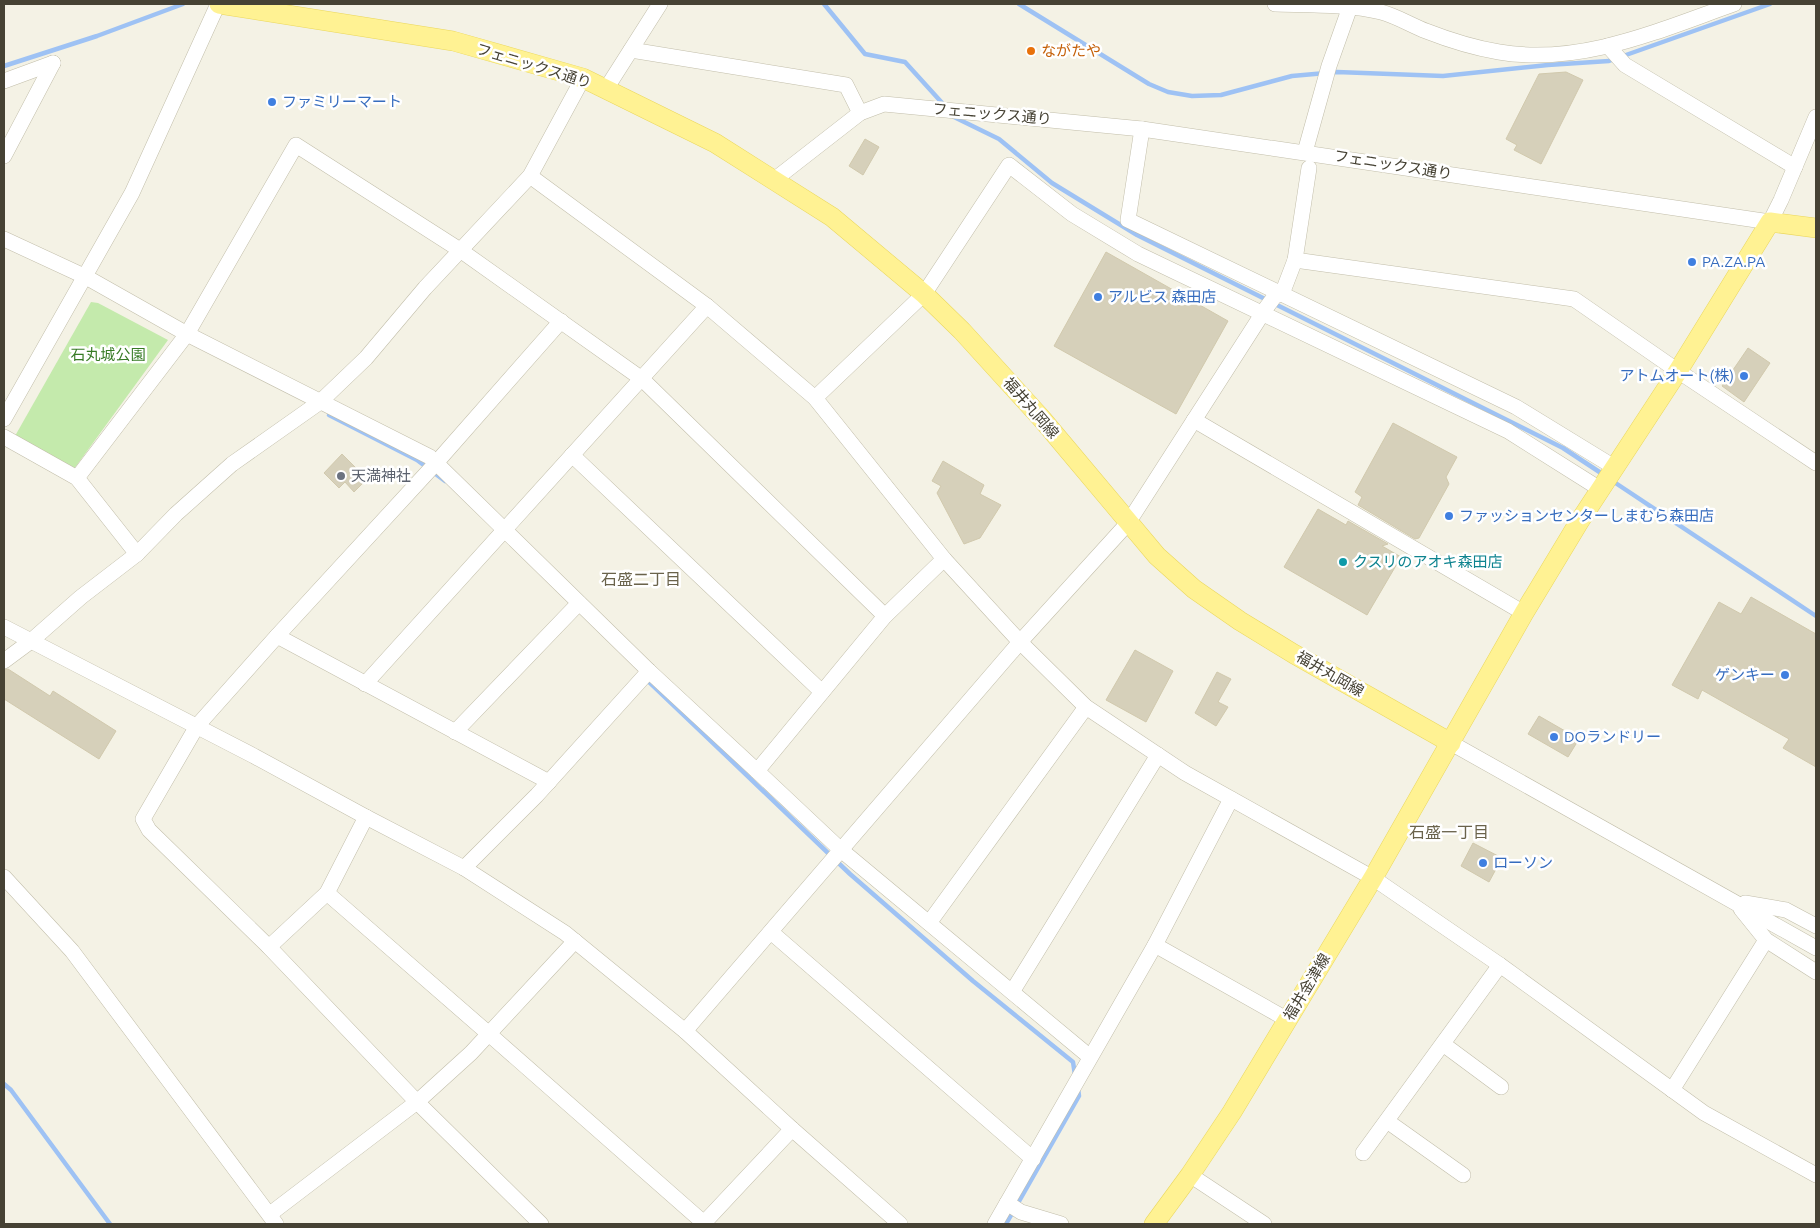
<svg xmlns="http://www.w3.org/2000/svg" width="1820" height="1228" viewBox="0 0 1820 1228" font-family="Ubuntu,'Noto Sans JP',sans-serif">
<rect width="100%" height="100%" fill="#f4f2e5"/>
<path fill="#c4eaac" d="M91 302 98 303 168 340 74 469 15 436Z"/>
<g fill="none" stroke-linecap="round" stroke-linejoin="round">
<g stroke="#9ec2f4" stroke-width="4.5">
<path d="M824 4 865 54 905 62 944 105"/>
<path d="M1019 4 1149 84 1168 92 1192 96 1221 95 1292 76 1337 72 1443 76 1548 65 1609 61 1770 4"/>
<path d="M4 66 97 36 183 4"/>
<path d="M954 117 999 139 1052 183 1137 235 1563 448 1604 475"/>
<path d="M329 415 417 460 445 481"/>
<path d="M1611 480 1816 616"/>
<path d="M646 679 850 874 973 981 1073 1062 1075 1075"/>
<path d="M4 1084 11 1090 110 1224"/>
<path d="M1006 1224 1079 1096 1078 1088"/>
</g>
</g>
<g fill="#d6d0ba" stroke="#d1c9ad">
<path d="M1566 72 1583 80 1541 164 1514 150 1517 145 1506 139 1539 74Z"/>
<path d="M865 139 879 147 863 175 849 166Z"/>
<path d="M1106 252 1228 321 1176 414 1054 346Z"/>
<path d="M1748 348 1770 363 1744 402 1722 386Z"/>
<path d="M1393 423 1457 457 1446 477 1449 484 1419 538 1415 539 1358 505 1362 497 1355 492Z"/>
<path d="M342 454 357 469 353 473 363 483 354 492 345 482 339 488 324 473Z"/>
<path d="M943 461 984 485 980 494 1001 505 980 538 964 544 937 493 941 486 932 481Z"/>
<path d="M1318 509 1346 525 1348 521 1388 544 1382 546 1401 557 1367 615 1284 567Z"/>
<path d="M1751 597 1816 634V767L1783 748 1789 739 1702 690 1698 699 1672 685 1719 602 1741 614Z"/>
<path d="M1135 650 1173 671 1146 722 1106 700Z"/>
<path d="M8 669 50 696 53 691 116 731 99 759 4 699V670Z"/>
<path d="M1217 672 1231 679 1218 702 1228 707 1216 726 1195 713Z"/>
<path d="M1539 716 1579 739 1568 757 1528 734Z"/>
<path d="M1473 843 1502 858 1489 882 1461 866Z"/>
</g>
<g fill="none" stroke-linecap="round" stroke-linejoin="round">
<g stroke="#c2beaa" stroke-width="16">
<g id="minor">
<path d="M1275 4C1307 5 1350 4 1381 12 1396 16 1411 25 1426 31 1449 40 1475 48 1499 52 1580 66 1660 30 1734 4"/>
<path d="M1608 46 1625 65 1795 167"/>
<path d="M631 50 846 85 860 113"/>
<path d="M4 81 53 63"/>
<path d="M606 89 660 4"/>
<path d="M1142 129 1128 220 1516 407 1614 467"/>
<path d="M1305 152 1329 66 1351 4"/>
<path d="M4 156 53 63"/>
<path d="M1309 168 1295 260 1574 299 1678 371 1816 463"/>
<path d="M530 176 707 306 815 398 944 559 1020 642 1086 707 1185 773 1373 878 1500 965 1704 1113 1816 1175"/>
<path d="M774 180 860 113 884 104 1142 129 1770 222 1781 200 1816 117"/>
<path d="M4 239 86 277 187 334 430 457 649 671 757 771 885 616 944 559"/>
<path d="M815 398 924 294 1009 165 1072 214 1138 254 1508 431 1600 489"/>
<path d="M4 419 132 193 218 4"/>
<path d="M1194 420 1524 613"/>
<path d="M4 437 77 478 137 554"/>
<path d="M572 455 822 692"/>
<path d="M77 478 187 334 296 145 460 250 642 379 885 616"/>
<path d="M4 627 254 756 366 817 464 868 565 933 685 1031 792 1129 900 1224"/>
<path d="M277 636 549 782"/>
<path d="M4 661 31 641 81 597 137 554 176 514 232 464 320 402 366 358 425 288 530 176 583 78"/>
<path d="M365 684 707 306"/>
<path d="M455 732 579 603"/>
<path d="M1451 743 1816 948"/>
<path d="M757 771 841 850 1090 1057"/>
<path d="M464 868 537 795 649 671"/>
<path d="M4 877 72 951 276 1224"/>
<path d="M327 893 489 1034 705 1224"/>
<path d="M1745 903 1786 910 1816 926"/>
<path d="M1741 909 1766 940 1816 972"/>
<path d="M929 923 1086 707"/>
<path d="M771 932 1033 1159"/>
<path d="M1155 945 1288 1020"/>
<path d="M269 947 327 893 366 817"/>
<path d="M1012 992 1158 755"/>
<path d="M685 1031 1020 642 1128 523 1266 308 1275 296 1282 294 1295 260"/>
<path d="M1443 1044 1501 1087"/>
<path d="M1672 1090 1766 940"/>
<path d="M1387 1121 1463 1175"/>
<path d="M1363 1153 1500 965"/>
<path d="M1190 1175 1264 1224"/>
<path d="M1007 1203 1021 1212 1061 1224"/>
<path d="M270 1214 417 1102 471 1053 575 941"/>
<path d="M541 1224 417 1102 269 947 149 830 143 819 197 726 277 636 436 463 561 321"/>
<path d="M703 1224 792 1129"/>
<path d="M995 1224 1155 945 1231 799"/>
</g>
</g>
<g stroke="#ead75d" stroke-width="20">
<g id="major">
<path d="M219 4 453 41 583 78 715 143 832 217 924 294 962 331 1042 419 1157 556 1194 589 1240 621 1294 654 1451 743"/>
<path d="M1154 1224 1190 1175 1232 1112 1373 878 1524 613 1579 522 1678 371 1770 222 1816 228"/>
</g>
</g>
<use href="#minor" stroke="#fff" stroke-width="15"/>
<use href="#major" stroke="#fff293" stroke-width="19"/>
</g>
<circle fill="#e8710a" stroke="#fff" stroke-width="2" cx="1031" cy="51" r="5"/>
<g fill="#3f7fe0" stroke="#fff" stroke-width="2">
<circle cx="272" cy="102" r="5"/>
<circle cx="1692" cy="262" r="5"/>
<circle cx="1098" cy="297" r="5"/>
<circle cx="1744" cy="376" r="5"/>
<circle cx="1449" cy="516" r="5"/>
<circle cx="1785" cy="675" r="5"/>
<circle cx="1554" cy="737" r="5"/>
<circle cx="1483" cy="863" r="5"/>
</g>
<circle fill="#6b7280" stroke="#fff" stroke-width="2" cx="341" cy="476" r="5"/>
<circle fill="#0f9aa8" stroke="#fff" stroke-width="2" cx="1343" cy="562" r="5"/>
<g text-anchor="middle" stroke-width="5" stroke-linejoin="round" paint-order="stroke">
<g font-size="15" fill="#c56008" stroke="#fff" text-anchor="start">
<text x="1041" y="56">ながたや</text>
</g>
<g font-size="15" fill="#464234" stroke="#fff">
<text transform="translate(534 66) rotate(17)" y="5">フェニックス通り</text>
<text transform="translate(992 114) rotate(5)" y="5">フェニックス通り</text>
<text transform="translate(1393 165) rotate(9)" y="5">フェニックス通り</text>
<text transform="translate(1031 408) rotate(49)" y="5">福井丸岡線</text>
<text transform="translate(1330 674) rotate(30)" y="5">福井丸岡線</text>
<text transform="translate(1307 987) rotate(-59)" y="5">福井金津線</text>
</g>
<g font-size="15" fill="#366cbe" stroke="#fff" text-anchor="start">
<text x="282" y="107">ファミリーマート</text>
<text x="1702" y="267">PA.ZA.PA</text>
<text x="1108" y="302">アルビス 森田店</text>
<text x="1734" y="381" text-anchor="end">アトムオート(株)</text>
<text x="1459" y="521">ファッションセンターしまむら森田店</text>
<text x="1775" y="680" text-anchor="end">ゲンキー</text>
<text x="1564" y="742">DOランドリー</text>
<text x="1493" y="868">ローソン</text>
</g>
<g font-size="15" fill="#377b25" stroke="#fff">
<text x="108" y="360">石丸城公園</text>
</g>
<g font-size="15" fill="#5b616d" stroke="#fff" text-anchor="start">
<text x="351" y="481">天満神社</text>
</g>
<g font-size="15" fill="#0d838f" stroke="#fff" text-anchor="start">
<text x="1353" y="567">クスリのアオキ森田店</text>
</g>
<g font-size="16" fill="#6a634b" stroke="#fff">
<text x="641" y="585">石盛二丁目</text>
<text x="1449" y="838">石盛一丁目</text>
</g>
</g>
<rect width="1820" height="1228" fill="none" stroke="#464234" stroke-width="10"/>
</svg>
